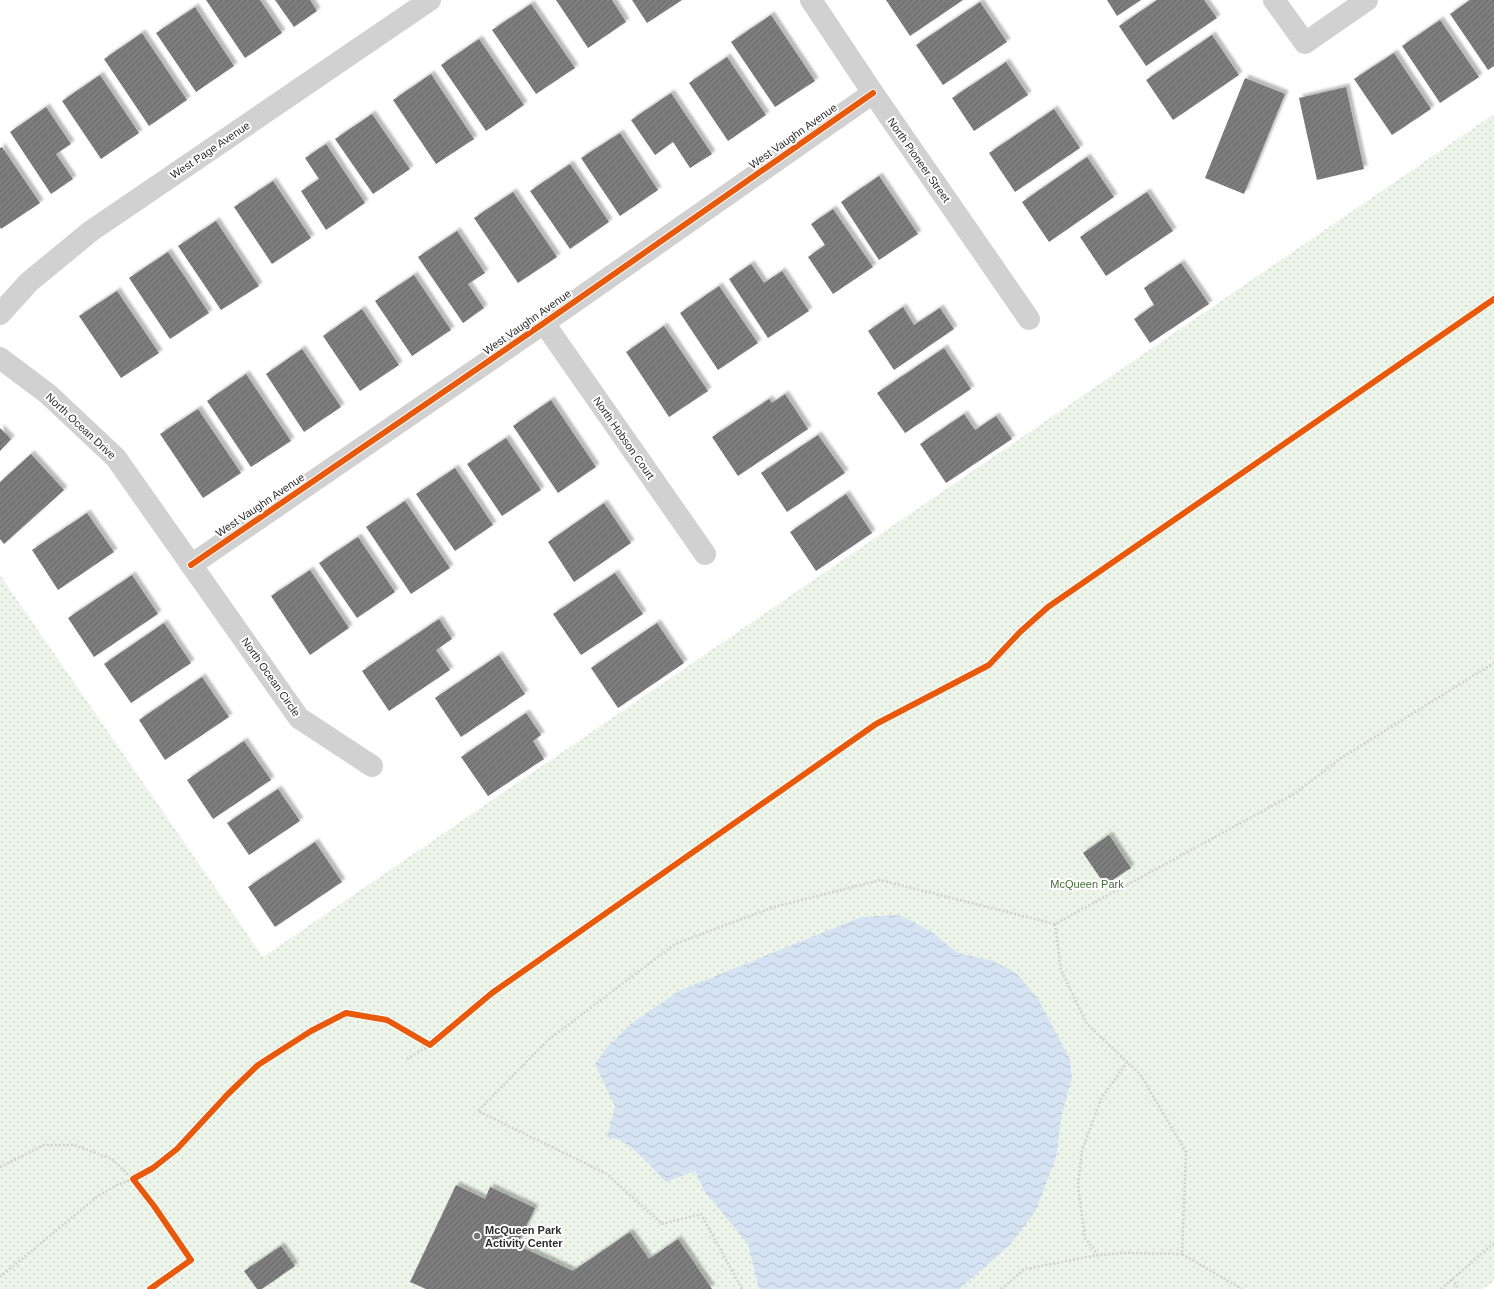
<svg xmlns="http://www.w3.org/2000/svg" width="1494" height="1289" viewBox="0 0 1494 1289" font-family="Arial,sans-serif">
<defs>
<pattern id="park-dots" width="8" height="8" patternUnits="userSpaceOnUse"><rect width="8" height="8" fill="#edf5ea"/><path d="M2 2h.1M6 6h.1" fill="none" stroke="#cbd2c9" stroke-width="1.8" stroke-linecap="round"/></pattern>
<pattern id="water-waves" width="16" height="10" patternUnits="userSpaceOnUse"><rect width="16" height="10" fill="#d5e2f2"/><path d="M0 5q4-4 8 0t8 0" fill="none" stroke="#b7c2d0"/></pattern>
<pattern id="building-hatch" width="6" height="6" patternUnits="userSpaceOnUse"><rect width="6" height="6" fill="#7d7d7d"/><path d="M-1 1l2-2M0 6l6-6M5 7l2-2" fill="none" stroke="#676767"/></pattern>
<filter id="shadow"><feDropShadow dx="3.5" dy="-3.5" stdDeviation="1" flood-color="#0004"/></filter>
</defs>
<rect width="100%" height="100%" fill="#fff"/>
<path fill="url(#park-dots)" d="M1494 114V1282L1483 1289H0V575L263 957Z"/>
<path fill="url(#water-waves)" d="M900 915 933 933 958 953 993 961 1017 974 1038 999 1070 1059 1072 1078 1061 1118 1056 1158 1035 1212 1009 1246 959 1289H759L748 1244 705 1192 695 1171 666 1182 640 1155 621 1140 607 1137 615 1107 595 1064 607 1047 632 1023 679 991 861 917Z"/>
<g fill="url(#building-hatch)" filter="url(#shadow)">
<path d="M206 0H260L282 33 245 58Z"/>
<path d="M275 0H310L317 11 294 27Z"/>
<path d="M556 0H612L626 22 588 48Z"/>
<path d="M632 0H682L647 23Z"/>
<path d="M886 0H963L910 36Z"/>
<path d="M1107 0H1141L1117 16Z"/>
<path d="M1157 0H1204L1217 18 1146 66 1119 26Z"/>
<path d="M1470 0H1494V66L1488 70 1450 14Z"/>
<path d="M980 2 1007 42 943 85 916 45Z"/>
<path d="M531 4 575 68 536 94 492 30Z"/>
<path d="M195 7 234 66 196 92 156 33Z"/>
<path d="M771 15 815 81 775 107 731 42Z"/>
<path d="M1440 20 1479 77 1440 103 1402 46Z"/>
<path d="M142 33 187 100 149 126 104 59Z"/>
<path d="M1212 35 1239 75 1173 120 1146 80Z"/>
<path d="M479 39 524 105 486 131 441 65Z"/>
<path d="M1394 53 1431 109 1392 135 1354 79Z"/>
<path d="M727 57 766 115 728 141 689 83Z"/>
<path d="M1006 62 1028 95 974 131 952 98Z"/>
<path d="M431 74 474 139 436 164 393 100Z"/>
<path d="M100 75 139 133 101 159 62 101Z"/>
<path d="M1245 78 1285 94 1244 194 1205 178Z"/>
<path d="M1346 87 1364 169 1317 180 1299 98Z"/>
<path d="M671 93 712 154 690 168 673 142 655 155 631 120Z"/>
<path d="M46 107 71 144 56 154 73 179 51 194 10 132Z"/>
<path d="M1054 109 1080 148 1015 192 989 153Z"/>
<path d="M372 114 410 169 373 194 335 139Z"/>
<path d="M620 133 658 190 620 216 581 158Z"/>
<path d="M326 144 365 203 326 230 301 191 319 179 305 158Z"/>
<path d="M2 147 40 203 1 229 0 227V148Z"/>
<path d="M1087 157 1114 197 1049 242 1022 202Z"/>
<path d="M570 164 609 222 570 249 530 191Z"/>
<path d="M879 176 918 234 879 260 841 202Z"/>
<path d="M273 181 311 238 272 264 234 207Z"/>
<path d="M513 192 557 257 518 283 474 218Z"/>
<path d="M1147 192 1173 231 1106 276 1080 237Z"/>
<path d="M833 209 873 267 833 294 808 257 825 245 811 224Z"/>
<path d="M216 221 259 286 221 310 178 246Z"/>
<path d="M457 231 485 273 468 284 484 308 463 323 418 257Z"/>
<path d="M168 252 209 313 170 339 129 278Z"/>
<path d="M1181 263 1209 304 1150 343 1134 319 1154 305 1144 288Z"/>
<path d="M751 264 764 283 782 271 809 311 768 338 729 279Z"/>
<path d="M414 275 451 330 412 356 375 301Z"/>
<path d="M719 286 758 343 718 370 680 313Z"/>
<path d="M117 291 159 353 121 378 79 316Z"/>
<path d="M903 307 914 325 940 308 954 329 894 370 868 331Z"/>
<path d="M362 309 399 365 360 391 323 336Z"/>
<path d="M664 326 708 391 669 417 626 352Z"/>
<path d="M944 348 971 389 905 433 877 393Z"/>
<path d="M302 349 341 407 304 432 266 374Z"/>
<path d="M246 374 291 441 251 467 207 401Z"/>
<path d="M785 394 808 429 738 476 712 437 769 399 772 403Z"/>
<path d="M551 400 596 467 558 493 513 426Z"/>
<path d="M198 409 241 473 203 498 160 434Z"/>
<path d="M964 414 975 430 996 416 1012 439 946 483 920 444Z"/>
<path d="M0 428 11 439 0 451Z"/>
<path d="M818 435 845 473 787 512 761 473Z"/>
<path d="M506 438 541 490 502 516 467 464Z"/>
<path d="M31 454 64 490 4 544 0 539V482Z"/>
<path d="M455 468 493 525 455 551 416 494Z"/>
<path d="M846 494 872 533 816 571 790 532Z"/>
<path d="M405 501 450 568 411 594 366 527Z"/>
<path d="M604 503 631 543 574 582 548 542Z"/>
<path d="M87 513 114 552 58 590 32 550Z"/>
<path d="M358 537 395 592 357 618 319 563Z"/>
<path d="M310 570 349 628 310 655 271 596Z"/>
<path d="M615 573 643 614 581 655 553 614Z"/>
<path d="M132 575 158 614 94 657 68 618Z"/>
<path d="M439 619 452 639 436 650 450 670 389 711 362 671Z"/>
<path d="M164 623 191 663 131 703 104 664Z"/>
<path d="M657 623 684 663 618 708 591 668Z"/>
<path d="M499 655 525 694 461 737 435 698Z"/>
<path d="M202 677 229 717 165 760 139 720Z"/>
<path d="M526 713 541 735 533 741 544 759 488 796 461 757Z"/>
<path d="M244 741 271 780 213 819 187 780Z"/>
<path d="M278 789 300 821 249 855 227 823Z"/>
<path d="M1109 835 1131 868 1105 885 1083 853Z"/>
<path d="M315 842 342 882 275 927 248 887Z"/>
<path d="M456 1185 485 1199 490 1187 535 1208 517 1245 573 1271 630 1232 649 1259 678 1239 712 1289H426L410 1282Z"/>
<path d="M281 1246 295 1266 262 1289H257L244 1271Z"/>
</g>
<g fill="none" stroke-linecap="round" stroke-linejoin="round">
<g stroke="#d1d1d1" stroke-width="2.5" stroke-dasharray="2 2" stroke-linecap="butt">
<path d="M1055 924 1061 970 1087 1024 1140 1074 1186 1152 1182 1254 1242 1289"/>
<path d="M407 1059 430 1045"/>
<path d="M1127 1062 1101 1099 1082 1150 1078 1186 1085 1238 1098 1255 1125 1253 1182 1254"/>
<path d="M0 1167 44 1145H74L112 1159 133 1179 154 1206 191 1260 150 1289"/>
<path d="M0 1277 98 1196 117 1185 133 1179 153 1168 177 1149 227 1095 258 1065 311 1031 346 1013 387 1020 430 1045 492 993 876 724 989 665 1020 632 1048 607 1494 299"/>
<path d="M1452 1279 1459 1289"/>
<path d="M742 1289 701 1214 662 1224 607 1174 478 1111 548 1040 675 944 774 907 880 880 1055 924 1294 794 1341 758 1494 663"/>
<path d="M1001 1289 1025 1269 1098 1255"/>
<path d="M1441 1289 1494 1243"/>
</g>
<g stroke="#d1d1d1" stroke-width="22">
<path d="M811 0 873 93 1029 319"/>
<path d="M1274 0 1305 43 1367 0"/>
<path d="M0 314 29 282 91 231 430 0"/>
<path d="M544 323 705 554"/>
<path d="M0 358 48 394 116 458 299 718 372 766"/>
<path d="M191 565 544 323 873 93"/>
</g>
<g stroke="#fff" stroke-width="8">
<g id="cycleway">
<path d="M191 565 544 323 873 93"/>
<path d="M150 1289 191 1260 154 1206 133 1179 153 1168 177 1149 227 1095 258 1065 311 1031 346 1013 387 1020 430 1045 492 993 876 724 989 665 1020 632 1048 607 1494 299"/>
</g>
</g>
<use href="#cycleway" stroke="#e8590c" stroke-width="6"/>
</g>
<circle fill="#767676" stroke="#fff" stroke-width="1.5" cx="477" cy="1236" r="4"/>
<g text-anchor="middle" stroke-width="4" stroke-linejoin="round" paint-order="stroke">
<g font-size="11" fill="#2c2c2c" stroke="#fff">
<text transform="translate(793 136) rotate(-35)" y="4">West Vaughn Avenue</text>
<text transform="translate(210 150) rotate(-34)" y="4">West Page Avenue</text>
<text transform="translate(919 160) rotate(55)" y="4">North Pioneer Street</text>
<text transform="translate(527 322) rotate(-35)" y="4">West Vaughn Avenue</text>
<text transform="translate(81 426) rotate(43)" y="4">North Ocean Drive</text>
<text transform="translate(624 438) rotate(55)" y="4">North Hobson Court</text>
<text transform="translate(260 505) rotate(-34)" y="4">West Vaughn Avenue</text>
<text transform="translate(271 677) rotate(55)" y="4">North Ocean Circle</text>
</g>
<g font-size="11" fill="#466b37" stroke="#fff">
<text x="1087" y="888">McQueen Park</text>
</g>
<g font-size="11" font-weight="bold" fill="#2c2c2c" stroke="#fff" text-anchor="start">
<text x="485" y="1234">McQueen Park<tspan x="485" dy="13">Activity Center</tspan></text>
</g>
</g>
</svg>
